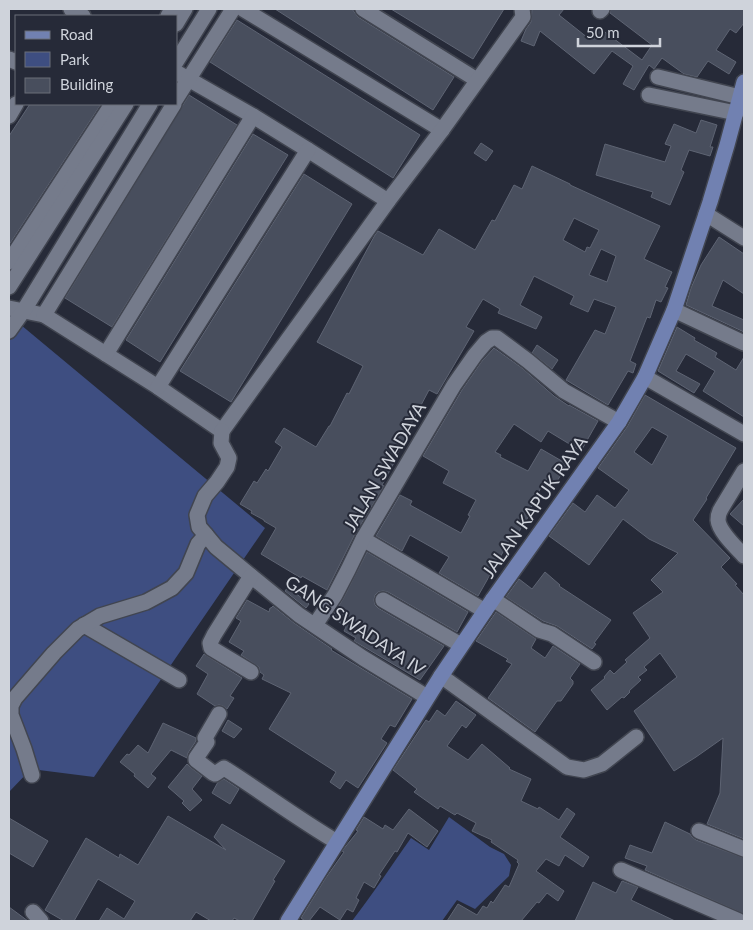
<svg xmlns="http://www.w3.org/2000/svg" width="753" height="930" viewBox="0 0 753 930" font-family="Lato,sans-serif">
<rect width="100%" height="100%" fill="#262a38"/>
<g fill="#3e4e81">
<path d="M9 315 265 528 94 777 31 769 9 792Z"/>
<path d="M449 817 490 847 504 854 511 865 509 876 475 909 457 900 442 921H352C373 894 391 866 411 838L429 850Z"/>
</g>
<g fill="#484e5d" stroke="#5e6473" fill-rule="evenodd">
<path d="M275 9H352L358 17 454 77 433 110Z"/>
<path d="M391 9H504L473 59Z"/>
<path d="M532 9H564L559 15 588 38 597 26 642 60 652 45 610 13 611 9H744V23L736 33 730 29 716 50 736 62 729 74 708 61 697 77 684 74 662 58 654 69 649 65 634 90 623 84 633 66 612 51 594 74 540 31 534 46 521 41 526 29 531 22Z"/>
<path d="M237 20 420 135 393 178 210 62Z"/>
<path d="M189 95 237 125 112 327 65 298Z"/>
<path d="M30 104H101L9 245V136Z"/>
<path d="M701 120 717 125 710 147H713L710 156 689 150 681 170 684 172 670 205 651 197 653 192 596 175 605 144 665 162 671 146 665 144 674 124 696 133Z"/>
<path d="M253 134 288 155 160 362 126 340Z"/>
<path d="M481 143 493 151 486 161 474 153Z"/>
<path d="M532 166 570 184V185L660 226 644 259 672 272 665 287 668 288 661 302 656 300 650 318 647 317 630 361 636 364 633 373 628 371 608 405 566 380 595 330 605 334 616 307 594 299 588 312 570 304 574 296 534 276 520 305 542 317 536 329 498 313 500 309 483 299 466 327 474 331 437 394 429 390 410 426 412 427 394 460 395 461 382 485 384 486 355 534 327 590 302 576 301 578 261 554 276 528 264 521V520L251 513 252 511 240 504 254 481 257 483 266 469 268 471 282 447 275 442 284 428 316 447 329 426H330L347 393 349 394 363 366 317 342 375 235 378 231 423 255 439 229 475 250 492 220 495 221 514 185 522 189ZM574 218 599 230 590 248 587 247 585 252 563 240ZM601 249 616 256 607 282 589 275Z"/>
<path d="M304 174 352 204 231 402 180 371Z"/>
<path d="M719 237 744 254V294L723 280 712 306 744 320V332L686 305 691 288 701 265Z"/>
<path d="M677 327 695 338 694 340 717 353 715 357 736 370 744 357V417L703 391 715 371 686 354 676 371 700 384 694 393 658 371Z"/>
<path d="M537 345 558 360 552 369 532 353Z"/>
<path d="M494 348 522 368 554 396 569 406V405L598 421 581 451 548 431 541 442 514 424 495 452 501 455 500 457 528 471 541 449 567 464 555 485 545 479 531 508 532 509 525 523 524 522 515 540 511 538 478 596 439 573 449 557 410 535 402 551 376 536 400 495 412 501 410 505 461 533 470 516 468 515 476 500 443 483 449 471 423 456 462 390 482 361Z"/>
<path d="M645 395 736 448 706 498 707 499 693 520 730 558 721 567 737 584 735 585 744 595V839L707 824 720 793 723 738 696 757 674 771 634 711 677 677 660 653 644 667 647 670 638 677 641 680 629 691 630 692 624 698 622 697 607 710 591 690 605 678 604 677 610 670 614 674 627 662 625 660 650 638 633 613 663 592 651 580 678 553 649 539 623 519 589 565 549 536 573 503 585 512 597 495 615 508 629 490 598 468 627 427ZM652 427 668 436 652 465 634 452Z"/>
<path d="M744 499V526L730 514Z"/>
<path d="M367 552 468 612 457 632 388 592 383 591 378 592 375 595 374 600 375 605 378 608 444 646 420 680 354 641 356 638 344 631 346 627 332 617 343 599Z"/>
<path d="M545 572 560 585 559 586 611 620 594 643 596 644 592 649 557 626 543 621 506 597 519 579 532 589Z"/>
<path d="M288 587 309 604 306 608 285 591Z"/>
<path d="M247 600 269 612 270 608H271L273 606 294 623 332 649 331 650 412 699 395 727 390 725 381 739 387 743 358 788 346 780 340 789 330 782 336 772 269 729 291 693 262 679 264 675 260 672 259 667 241 655 244 651 229 642 241 621 236 618Z"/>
<path d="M496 612 536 639 531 648 545 658 553 646 580 664 570 678 573 681V684L561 701H557L535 732 488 698 512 664 506 661 508 659 476 641Z"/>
<path d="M204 654 242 678 230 696 234 698 227 709 223 706 219 705 215 706 197 694 208 674 196 666Z"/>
<path d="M456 701 476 715 466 728 462 725 447 746 468 760 482 744 510 768 509 769 531 779 521 801 538 809 539 807 559 820 567 808 575 814 560 837 589 857 583 867 565 855 559 866 546 859 536 871 564 891 558 901 547 893 539 903 537 902 521 921H447L458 904 477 915 483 906 487 908 491 901 493 903 505 885 509 887 519 864 517 862 518 860 491 842 492 840 472 831 476 823 457 813 455 815 440 806 438 809 414 792 417 789 393 770 426 720 429 722 437 710 445 716Z"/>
<path d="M228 720 242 729 234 738 222 731Z"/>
<path d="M163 723 196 738V741L188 753 187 758 171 750 151 774 156 778 148 788 134 776 135 774 120 762 127 754 129 755 138 745 148 753Z"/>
<path d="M187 764 190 767 202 776 192 789 202 800 190 811 182 803 184 801 168 787Z"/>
<path d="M224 779 239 789 230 804 212 793 218 782Z"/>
<path d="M409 809 438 831 427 847 408 833 397 852 395 851 379 875 381 876 374 888 364 882 356 898 359 900 353 912 347 909 340 920 320 907 309 921H305L301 918 325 879 344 852 342 851 358 831 356 830 364 817 383 829 385 825 393 830Z"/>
<path d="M168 816 226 850 214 837 222 824 285 861 273 880 275 881 252 921H240L234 918 232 921H211L196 912 190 921H99L107 908 124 919 135 901 98 879 74 921H64L45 910 86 838 119 858 120 854 138 865Z"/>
<path d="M9 818 48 841 33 867 9 853Z"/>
<path d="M665 822 690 834 692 837 696 840 744 858V914L645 870 647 866 625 858 630 845 652 853Z"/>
<path d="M622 881 638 887 631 900 675 921H575L593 882 616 893Z"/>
<path d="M9 907 28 921H9Z"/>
</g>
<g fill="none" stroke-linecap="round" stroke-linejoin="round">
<g stroke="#414550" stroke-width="18">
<g id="minor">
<path d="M71 9 83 16"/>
<path d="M243 9 442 130"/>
<path d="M363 9 477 80"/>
<path d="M600 11 602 9"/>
<path d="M168 16 172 9"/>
<path d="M176 24 185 9"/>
<path d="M9 59 16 62"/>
<path d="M176 62 209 9"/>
<path d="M176 72 253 116 308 150 388 201"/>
<path d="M658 77 740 97"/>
<path d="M649 95 736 113"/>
<path d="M176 99 233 9"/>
<path d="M9 116 16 104"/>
<path d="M706 214 744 238"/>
<path d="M9 262 112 104"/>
<path d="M9 287 126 104"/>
<path d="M9 308 44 315 158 387 222 431"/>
<path d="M674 310 744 343"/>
<path d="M44 315 174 104"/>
<path d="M9 331 24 310 150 104"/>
<path d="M106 354 253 116"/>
<path d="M645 377 744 434"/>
<path d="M158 387 308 150"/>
<path d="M222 431 388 201 442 130 523 17 522 9"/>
<path d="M222 431 221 443 229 458 227 467 217 482 205 496 197 515 199 527 206 535 216 547 251 576 299 615 363 658 427 697"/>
<path d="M744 471 721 509C719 512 718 516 718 520 719 532 737 548 744 556"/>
<path d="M363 539 485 611"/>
<path d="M251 576 214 635 210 643 211 648 251 672"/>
<path d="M493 599 539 630 552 634 594 662"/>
<path d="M383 600 461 645"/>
<path d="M84 625 179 680"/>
<path d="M315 625 335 595 348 570 363 539 454 385 475 355 486 342 492 338H497L528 361 564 391 619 422"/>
<path d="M441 676 567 767 584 770 602 764 636 737"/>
<path d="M219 714 205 738 207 742 196 758V760L213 773 215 774 224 768C262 792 298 819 337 842"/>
<path d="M32 775 24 749 11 715V706L15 698 54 653 78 629 100 616 146 602 172 588 186 573 198 544 206 535"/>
<path d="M699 831 744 849"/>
<path d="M621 870 739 921"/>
<path d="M33 912 41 921"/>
</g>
</g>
<g stroke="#414550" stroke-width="18">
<path id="major" d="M288 921 441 676 493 599 619 422 645 377 674 310 710 202 727 145 744 82"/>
</g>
<use href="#minor" stroke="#757b8b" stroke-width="15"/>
<use href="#major" stroke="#7181b1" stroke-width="15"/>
</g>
<g text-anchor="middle" stroke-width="4" stroke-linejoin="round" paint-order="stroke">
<g font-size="18" fill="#cfd3db" stroke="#262a38">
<text transform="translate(385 467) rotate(-60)" y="6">JALAN SWADAYA</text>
<text transform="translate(535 507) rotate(-55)" y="6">JALAN KAPUK RAYA</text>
<text transform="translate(355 626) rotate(34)" y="6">GANG SWADAYA IV</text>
</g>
</g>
<rect width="753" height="930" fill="none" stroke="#cfd3db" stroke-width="20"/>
<rect x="15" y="15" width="162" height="90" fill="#262a38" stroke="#6a6e79"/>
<rect x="25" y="31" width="25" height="8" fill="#7181b1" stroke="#6a6e79"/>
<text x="60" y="40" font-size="15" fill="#cfd3db">Road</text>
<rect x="25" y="52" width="25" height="15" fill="#3e4e81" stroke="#6a6e79"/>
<text x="60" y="65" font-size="15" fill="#cfd3db">Park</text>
<rect x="25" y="78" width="25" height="15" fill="#484e5d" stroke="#6a6e79"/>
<text x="60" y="90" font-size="15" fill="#cfd3db">Building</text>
<path d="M578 38v8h82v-8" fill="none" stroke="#cfd3db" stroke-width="2.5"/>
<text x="586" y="38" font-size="15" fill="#cfd3db" stroke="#262a38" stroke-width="4" paint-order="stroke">50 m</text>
</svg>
